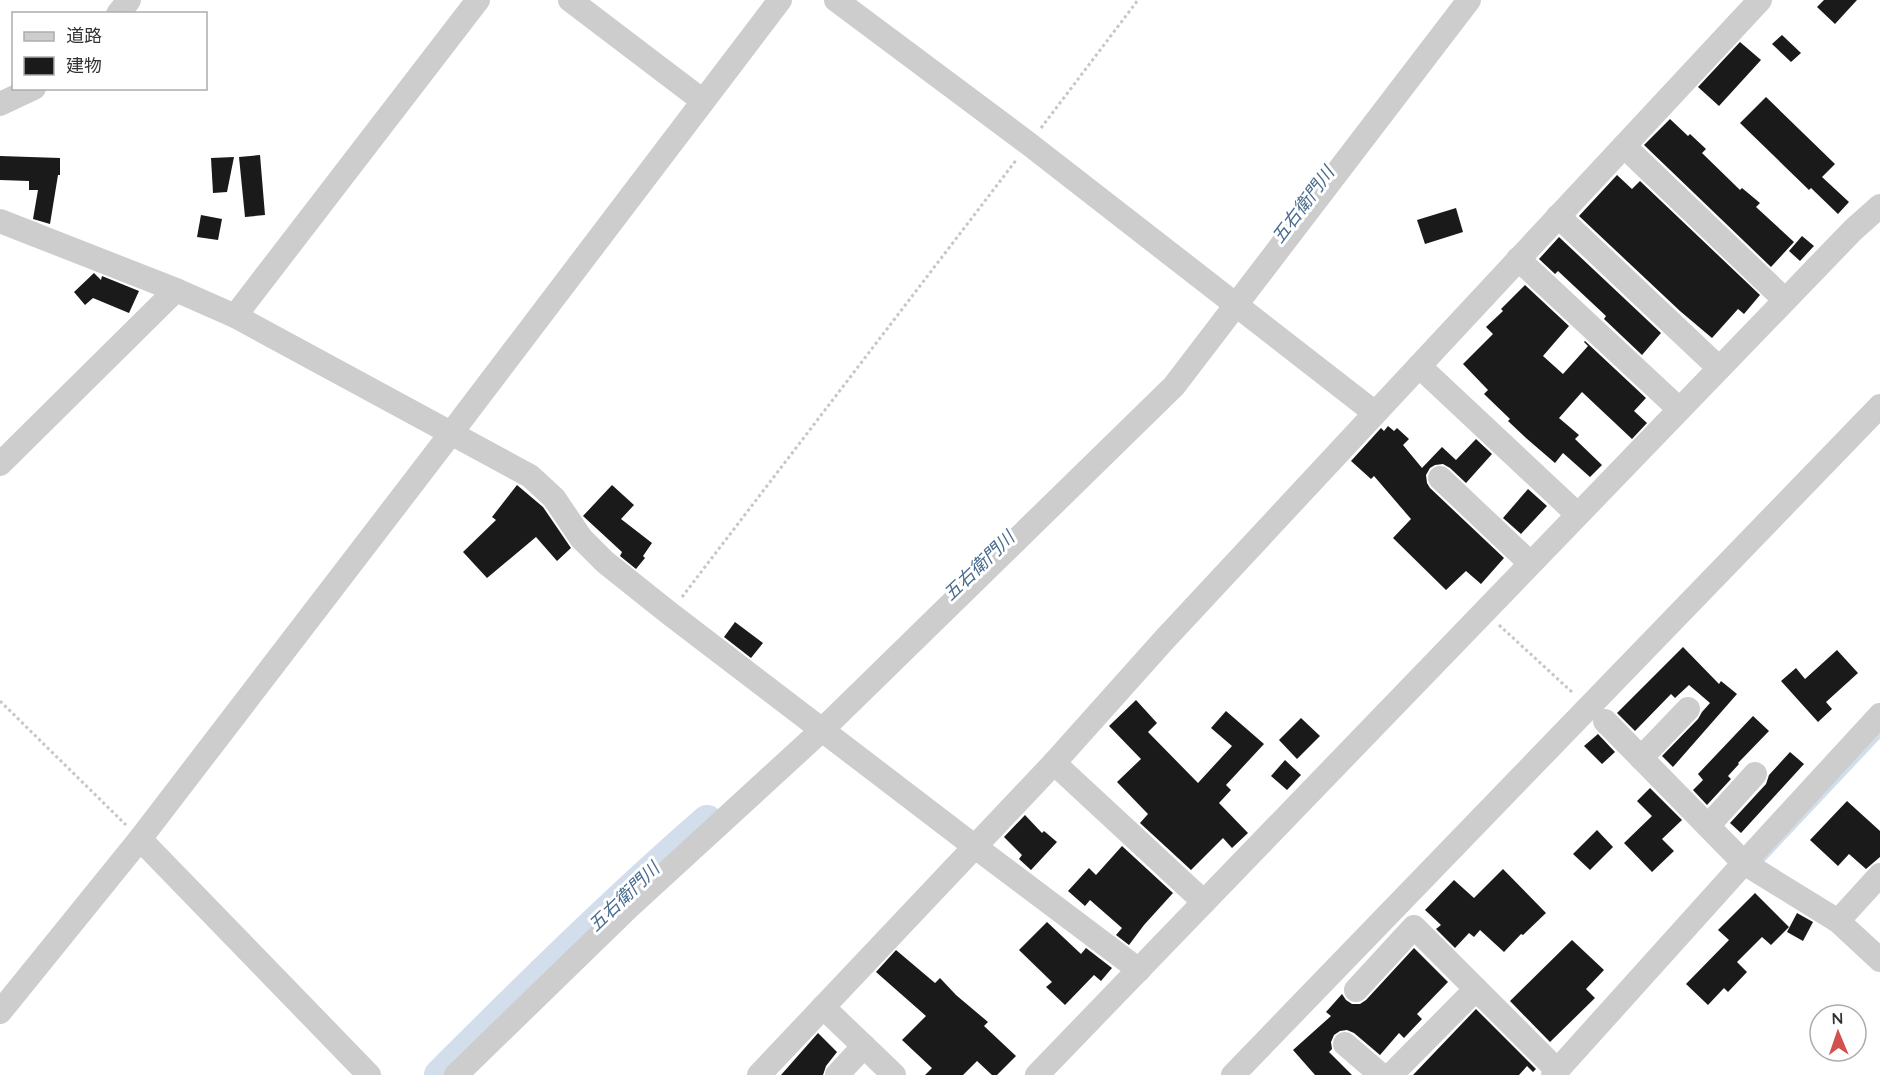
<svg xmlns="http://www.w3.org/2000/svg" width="1880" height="1075" viewBox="0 0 1880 1075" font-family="Quicksand,'Noto Sans JP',sans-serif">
<rect width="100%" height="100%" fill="#fff"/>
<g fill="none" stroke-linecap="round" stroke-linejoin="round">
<path stroke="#d2deeb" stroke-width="5" d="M1758 865 1880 735"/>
<path stroke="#d2deeb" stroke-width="32" d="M440 1075C527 988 614 902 707 821"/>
</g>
<g fill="#1a1a1a">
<path d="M1824 0H1857L1835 24 1817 7Z"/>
<path d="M1782 35 1801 53 1791 62 1772 44Z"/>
<path d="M1740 42 1761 60 1719 106 1698 87Z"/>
<path d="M1766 97 1835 164 1822 177 1849 202 1838 214 1811 188 1809 190 1740 123Z"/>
<path d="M1670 119 1688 136 1690 134 1706 149 1702 153 1740 190 1742 188 1760 203 1756 207 1794 242 1771 267 1644 145Z"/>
<path d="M260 155 265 215 245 217 239 157Z"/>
<path d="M0 156 60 158V175H58L50 224 33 219 38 190H29V181L0 180Z"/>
<path d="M234 157 227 192 213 193 211 158Z"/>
<path d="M1617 175 1632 189 1640 181 1760 295 1744 314 1738 309 1712 338 1680 311 1579 216Z"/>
<path d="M1456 208 1463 232 1425 244 1417 220Z"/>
<path d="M201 215 222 219 218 240 197 237Z"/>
<path d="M1802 236 1814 246 1800 261 1789 251Z"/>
<path d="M1559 237 1661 333 1642 355 1604 319 1606 316 1558 271 1555 274 1539 259Z"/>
<path d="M94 273 101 280 102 276 139 291 129 313 93 298 85 305 74 292Z"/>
<path d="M1525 285 1569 326 1543 356 1563 374 1588 346 1584 342 1585 341 1646 398 1634 411 1647 423 1632 439 1582 392 1559 418 1579 435 1575 439 1602 465 1590 477 1563 453 1555 463 1526 438 1508 421 1510 419 1484 394 1488 390 1463 364 1493 334 1486 327 1503 311 1501 309Z"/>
<path d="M1388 426 1394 431 1397 428 1409 439 1403 445 1422 468 1442 447 1456 460 1476 439 1492 454 1466 483 1450 468 1443 464 1435 465 1430 468 1426 475 1427 483 1430 488 1504 558 1481 584 1466 571 1446 590 1393 538 1411 519 1374 476 1371 479 1351 461 1381 428 1384 431Z"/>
<path d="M517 485 543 507 571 548 557 561 536 537 487 578 463 552 496 520 492 517Z"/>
<path d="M612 485 634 505 621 519 652 543 643 556 645 558 636 569 620 556 622 552 583 516Z"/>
<path d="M1528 489 1547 506 1521 534 1503 518Z"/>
<path d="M735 622 763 643 751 658 724 637Z"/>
<path d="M1683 647 1719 684 1721 681 1737 694 1673 767 1662 756 1698 719 1702 712 1710 703 1689 685 1675 698 1671 694 1635 731 1617 713Z"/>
<path d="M1837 650 1858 673 1826 702 1832 709 1818 722 1781 681 1796 668 1805 679Z"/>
<path d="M1136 700 1157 723 1148 732 1198 783 1232 746 1211 728 1226 711 1264 744 1226 785 1231 790 1219 803 1248 833 1232 848 1223 838 1191 870 1140 823 1148 814 1117 782 1141 759 1109 726Z"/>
<path d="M1753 716 1769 731 1738 763 1739 764 1728 776 1731 779 1707 805 1693 790 1703 780 1698 774Z"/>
<path d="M1301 718 1320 736 1297 759 1279 740Z"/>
<path d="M1598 734 1615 752 1602 764 1584 746Z"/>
<path d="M1790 752 1804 764 1741 833 1730 823 1766 784 1769 775Z"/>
<path d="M1285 760 1301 775 1287 790 1271 776Z"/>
<path d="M1650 788 1682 820 1662 839 1674 851 1652 872 1624 843 1652 816 1637 801Z"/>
<path d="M1847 801 1880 831V857L1866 869 1849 854 1838 866 1810 840Z"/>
<path d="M1025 815 1042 833 1044 831 1057 842 1031 870 1019 859 1022 855 1004 837Z"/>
<path d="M1597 830 1613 847 1590 870 1573 854Z"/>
<path d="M1122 846 1173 893 1144 925 1129 945 1116 935 1122 928 1090 900 1085 906 1068 891 1089 868 1096 875Z"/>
<path d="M1503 869 1546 913 1523 935 1521 934 1504 952 1480 930 1474 937 1469 933 1455 948 1436 929 1441 925 1425 910 1454 880 1474 898Z"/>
<path d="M1755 893 1789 927 1771 945 1762 937 1737 962 1747 972 1728 992 1724 988 1708 1005 1686 984 1729 940 1718 930Z"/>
<path d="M1797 913 1813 922 1803 941 1787 932Z"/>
<path d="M1047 922 1081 954 1086 948 1112 968 1101 981 1094 975 1065 1005 1046 987 1052 982 1019 950Z"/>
<path d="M1572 940 1604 970 1586 989 1595 998 1550 1042 1510 1001Z"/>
<path d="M1414 948 1448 982 1417 1014 1422 1019 1404 1038 1399 1033 1380 1055 1354 1033 1347 1030 1340 1031 1334 1035 1331 1042 1332 1049 1329 1052 1352 1075H1315L1293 1050 1331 1016 1326 1012 1342 994 1346 1000 1352 1004H1360L1366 1000Z"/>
<path d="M896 950 935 983 940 978 956 995 988 1022 984 1026 1016 1056 997 1075H992L977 1061 963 1075H925L932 1068 902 1040 926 1016 876 972Z"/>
<path d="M1476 1009 1536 1069 1533 1072 1527 1066 1519 1075H1413Z"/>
<path d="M818 1033 837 1052 826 1066 823 1075H781Z"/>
</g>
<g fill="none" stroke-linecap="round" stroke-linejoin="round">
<g stroke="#c7c7c7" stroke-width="3" stroke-dasharray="3 3" stroke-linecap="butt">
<path d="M1041 128 1138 0"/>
<path d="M682 597 1017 159"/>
<path d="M1499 625 1573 693"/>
<path d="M0 701 126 825"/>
</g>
<g stroke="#cdcdcd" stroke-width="24">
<path d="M570 0 703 101"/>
<path d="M836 0 1029 144 1375 413"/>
<path d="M118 14 129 0"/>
<path d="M0 104 34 88"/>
<path d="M1624 146 1785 300"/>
<path d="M1558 216 1719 368"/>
<path d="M0 221 176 290 235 316 530 476 554 498 581 538 605 562 669 613 974 846 1139 970"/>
<path d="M1518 259 1679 409"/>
<path d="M235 316 478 0"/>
<path d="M1419 366 1577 514"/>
<path d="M0 464 176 290"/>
<path d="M1440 478 1530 563"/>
<path d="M1605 721 1744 863 1838 921 1880 960"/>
<path d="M1641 758 1688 709"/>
<path d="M1054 763 1204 902"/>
<path d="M1708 826 1755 774"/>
<path d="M140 839 369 1075"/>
<path d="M1838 921 1880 875"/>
<path d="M1356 990 1414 927 1557 1070"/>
<path d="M823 1007 894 1075"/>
<path d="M0 1012 140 839 452 432 780 0"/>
<path d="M1345 1044 1381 1075"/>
<path d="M456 1075 629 907 823 729 1174 386 1469 0"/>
<path d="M759 1075 1054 763 1164 640 1760 0"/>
<path d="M837 1075 864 1046"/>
<path d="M1037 1075 1853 230 1880 206"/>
<path d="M1233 1075 1880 406"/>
<path d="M1391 1075 1476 989"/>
<path d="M1553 1075 1744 863 1880 715"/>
</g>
</g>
<g text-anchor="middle" stroke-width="6" stroke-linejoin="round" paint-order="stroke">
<g font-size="18" font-style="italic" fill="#496b8d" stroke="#fff">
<text transform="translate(1303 205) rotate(-53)" y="6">五右衛門川</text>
<text transform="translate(979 566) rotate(-44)" y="6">五右衛門川</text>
<text transform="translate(624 897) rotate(-44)" y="6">五右衛門川</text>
</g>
</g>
<rect x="12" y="12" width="195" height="78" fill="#ffffff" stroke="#adadad" stroke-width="1.5"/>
<rect x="24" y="32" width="30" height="9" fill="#cdcdcd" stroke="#adadad" stroke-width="1.5"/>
<text x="66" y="42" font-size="18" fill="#333333">道路</text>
<rect x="24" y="57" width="30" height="18" fill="#1a1a1a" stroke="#adadad" stroke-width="1.5"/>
<text x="66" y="72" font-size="18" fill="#333333">建物</text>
<g transform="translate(1838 1033) rotate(358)"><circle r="28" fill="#ffffff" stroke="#adadad" stroke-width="1.5"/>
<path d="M0-4.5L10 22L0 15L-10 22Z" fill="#d3514c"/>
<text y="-9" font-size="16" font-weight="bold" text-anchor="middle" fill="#333333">N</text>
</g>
</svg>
